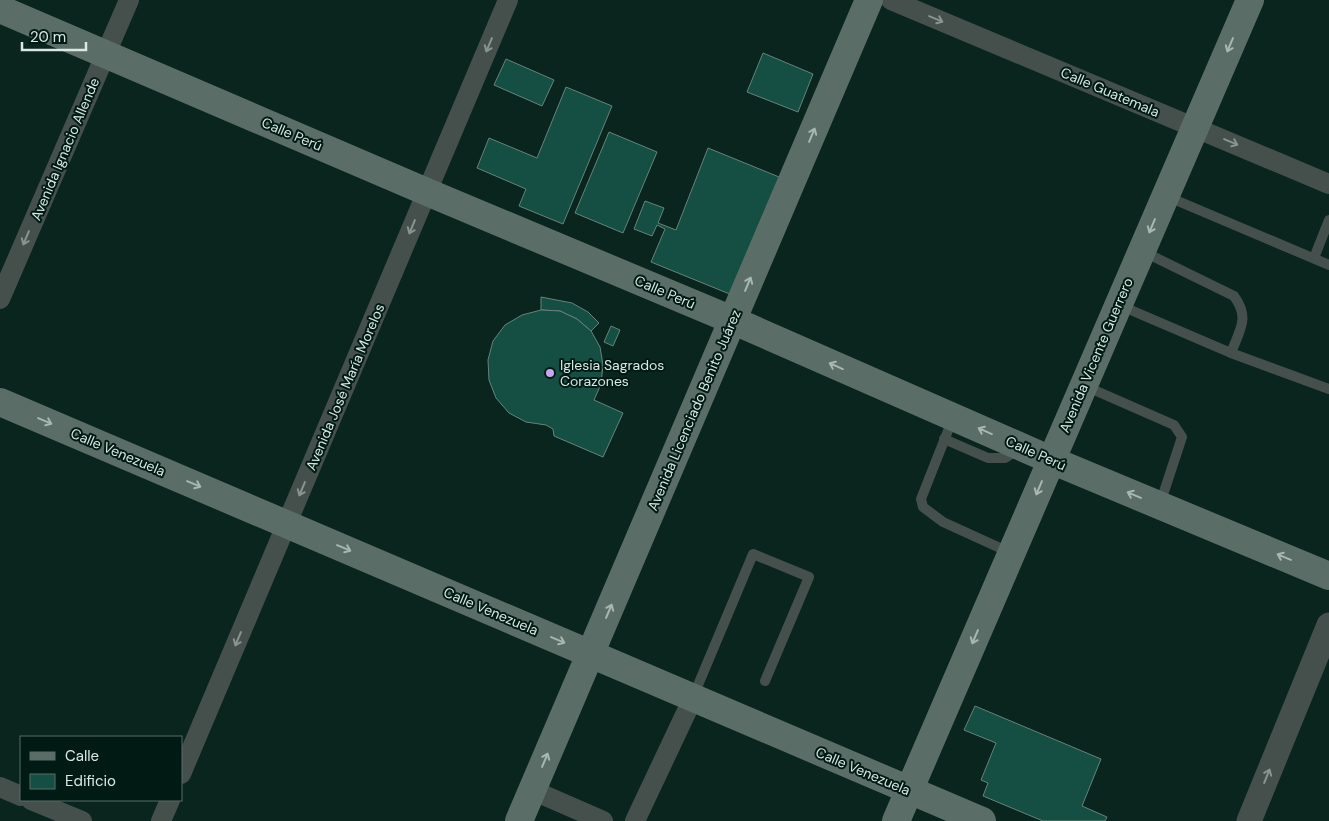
<svg xmlns="http://www.w3.org/2000/svg" width="1329" height="821" viewBox="0 0 1329 821" font-family="'DM Sans',sans-serif">
<rect width="100%" height="100%" fill="#0a241e"/>
<g fill="#154e42" stroke="#67837b">
<path d="M763 53 813 74 798 112 747 92Z"/>
<path d="M506 59 554 80 542 106 494 85Z"/>
<path d="M566 87 612 106 563 224 519 206 526 189 477 168 489 138 537 158Z"/>
<path d="M609 132 657 152 623 233 575 213Z"/>
<path d="M708 148 784 179 737 297 651 262 665 229 657 225 652 236 634 229 645 201 664 208 658 223 676 230Z"/>
<path d="M541 297 572 303 588 312 599 323 591 331 577 319 560 311 541 310Z"/>
<path d="M541 310 560 311 577 319 591 331 600 347 603 365 601 384 594 400 623 413 603 457 554 436 553 429 546 425 526 422 509 413 496 398 489 380 488 360 493 341 505 325 522 315Z"/>
<path d="M611 326 620 330 613 346 604 342Z"/>
<path d="M975 706 1101 759 1082 806 1107 817 1105 821H1043L983 796 988 783 981 780 996 743 964 730Z"/>
</g>
<g fill="none" stroke-linecap="round" stroke-linejoin="round">
<g stroke="#45504d" stroke-width="10">
<path d="M1166 196 1329 265"/>
<path d="M1142 251 1234 296C1250 318 1240 329 1231 353"/>
<path d="M1314 258 1329 220"/>
<path d="M1119 305 1231 353 1329 389"/>
<path d="M1085 386 1174 425 1182 437 1160 504"/>
<path d="M953 418 921 499 923 507 943 522 1011 553"/>
<path d="M944 439 988 458H1005L1019 449"/>
<path d="M693 697 753 554 809 577 765 681"/>
</g>
<g stroke="#45504d" stroke-width="20">
<path d="M891 0 1329 184"/>
<path d="M0 299 129 0"/>
<path d="M181 774 508 0"/>
<path d="M0 787 21 796"/>
<path d="M532 790 603 821"/>
<path d="M31 800 82 821"/>
<path d="M161 821 170 800"/>
<path d="M635 821 693 698"/>
</g>
<path stroke="#45504d" stroke-width="25" d="M1249 821 1329 625"/>
<g stroke="#5b6d67" stroke-width="28">
<path d="M0 9 427 192 732 320 1051 460 1329 576"/>
<path d="M0 402 982 821"/>
<path d="M519 821 869 0"/>
<path d="M896 821 1250 0"/>
</g>
</g>
<defs><path id="oneway-shaft" d="M-6 0H5M1.5-3L5.5 0L1.5 3" fill="none" stroke-width="1.6" stroke-linecap="round" stroke-linejoin="round" transform="scale(1.25)"/></defs>
<g stroke="#889490">
<use href="#oneway-shaft" transform="translate(936 19) rotate(23)"/>
<use href="#oneway-shaft" transform="translate(489 45) rotate(113)"/>
<use href="#oneway-shaft" transform="translate(1231 142) rotate(23)"/>
<use href="#oneway-shaft" transform="translate(412 227) rotate(113)"/>
<use href="#oneway-shaft" transform="translate(26 238) rotate(113)"/>
<use href="#oneway-shaft" transform="translate(302 489) rotate(113)"/>
<use href="#oneway-shaft" transform="translate(238 639) rotate(113)"/>
<use href="#oneway-shaft" transform="translate(1267 776) rotate(-68)"/>
</g>
<g stroke="#a7b7b1">
<use href="#oneway-shaft" transform="translate(1230 45) rotate(113)"/>
<use href="#oneway-shaft" transform="translate(812 135) rotate(-67)"/>
<use href="#oneway-shaft" transform="translate(1152 226) rotate(113)"/>
<use href="#oneway-shaft" transform="translate(748 284) rotate(-67)"/>
<use href="#oneway-shaft" transform="translate(836 366) rotate(-156)"/>
<use href="#oneway-shaft" transform="translate(45 421) rotate(23)"/>
<use href="#oneway-shaft" transform="translate(985 431) rotate(-156)"/>
<use href="#oneway-shaft" transform="translate(194 484) rotate(23)"/>
<use href="#oneway-shaft" transform="translate(1039 488) rotate(113)"/>
<use href="#oneway-shaft" transform="translate(1134 495) rotate(-157)"/>
<use href="#oneway-shaft" transform="translate(344 548) rotate(23)"/>
<use href="#oneway-shaft" transform="translate(1284 557) rotate(-157)"/>
<use href="#oneway-shaft" transform="translate(609 611) rotate(-67)"/>
<use href="#oneway-shaft" transform="translate(975 637) rotate(113)"/>
<use href="#oneway-shaft" transform="translate(558 640) rotate(23)"/>
<use href="#oneway-shaft" transform="translate(545 760) rotate(-67)"/>
</g>
<circle fill="#c7a6ef" stroke="#021a14" stroke-width="2" cx="550" cy="373" r="5"/>
<g text-anchor="middle" stroke-width="4" stroke-linejoin="round" paint-order="stroke">
<g font-size="14" fill="#d9e8e3" stroke="#021a14">
<text transform="translate(1110 92) rotate(23)" y="5">Calle Guatemala</text>
<text transform="translate(292 134) rotate(23)" y="5">Calle Perú</text>
<text transform="translate(65 149) rotate(-67)" y="5">Avenida Ignacio Allende</text>
<text transform="translate(665 292) rotate(23)" y="5">Calle Perú</text>
<text transform="translate(1096 355) rotate(-67)" y="5">Avenida Vicente Guerrero</text>
<text transform="translate(345 387) rotate(-67)" y="5">Avenida José María Morelos</text>
<text transform="translate(694 410) rotate(-67)" y="5">Avenida Licenciado Benito Juárez</text>
<text transform="translate(118 452) rotate(23)" y="5">Calle Venezuela</text>
<text transform="translate(1036 453) rotate(24)" y="5">Calle Perú</text>
<text transform="translate(491 611) rotate(23)" y="5">Calle Venezuela</text>
<text transform="translate(863 771) rotate(23)" y="5">Calle Venezuela</text>
</g>
<g font-size="14" fill="#d9e8e3" stroke="#021a14" text-anchor="start">
<text x="560" y="370">Iglesia Sagrados<tspan x="560" dy="16">Corazones</tspan></text>
</g>
</g>
<rect x="20" y="736" width="162" height="65" fill="#021a14" stroke="#586c67"/>
<rect x="30" y="752" width="25" height="8" fill="#5b6d67" stroke="#586c67"/>
<text x="65" y="761" font-size="15" fill="#d9e8e3">Calle</text>
<rect x="30" y="774" width="25" height="15" fill="#154e42" stroke="#586c67"/>
<text x="65" y="786" font-size="15" fill="#d9e8e3">Edificio</text>
<path d="M22 42v8h64v-8" fill="none" stroke="#d9e8e3" stroke-width="2.5"/>
<text x="30" y="42" font-size="15" fill="#d9e8e3" stroke="#021a14" stroke-width="4" paint-order="stroke">20 m</text>
</svg>
